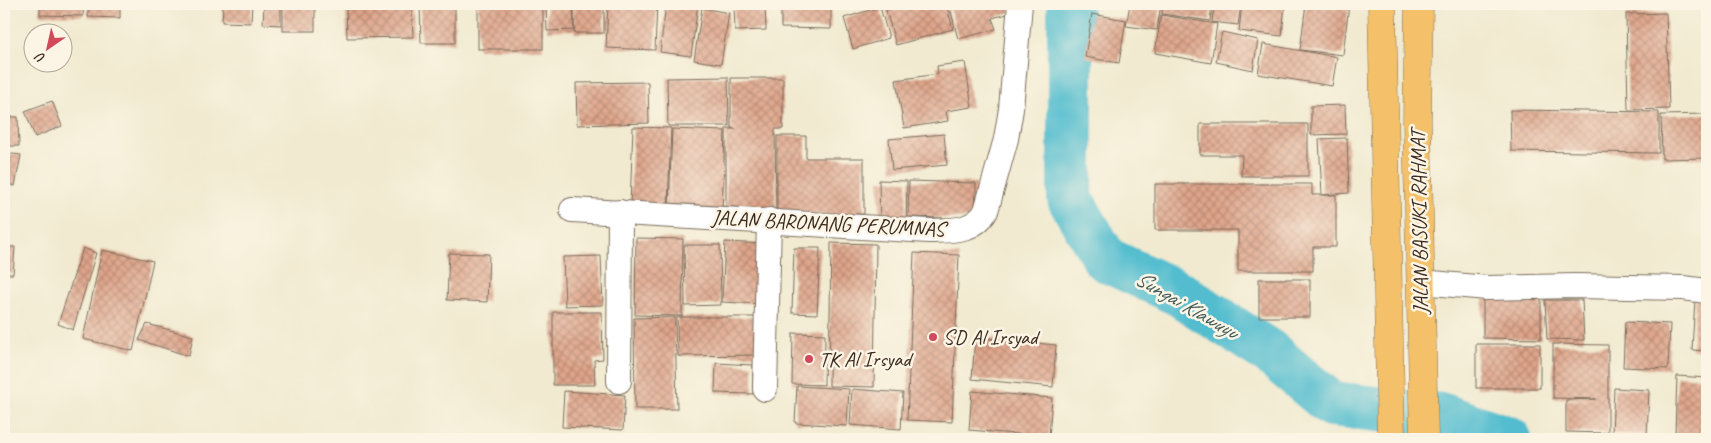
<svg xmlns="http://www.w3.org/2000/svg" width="1711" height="443" viewBox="0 0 1711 443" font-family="Caveat,sans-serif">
<defs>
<pattern id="building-cross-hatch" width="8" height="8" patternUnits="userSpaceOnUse" patternTransform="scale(1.25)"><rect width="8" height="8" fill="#dfa58b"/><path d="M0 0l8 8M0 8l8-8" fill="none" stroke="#b68771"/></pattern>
</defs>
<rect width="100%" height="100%" fill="#fcf5e5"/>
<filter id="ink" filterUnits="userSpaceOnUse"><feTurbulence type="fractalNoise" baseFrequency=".02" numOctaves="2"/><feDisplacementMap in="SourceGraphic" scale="10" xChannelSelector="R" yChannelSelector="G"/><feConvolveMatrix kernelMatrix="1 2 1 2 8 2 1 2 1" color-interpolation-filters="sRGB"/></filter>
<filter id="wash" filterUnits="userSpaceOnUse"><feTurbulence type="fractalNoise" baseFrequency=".0096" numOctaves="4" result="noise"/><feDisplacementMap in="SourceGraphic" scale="20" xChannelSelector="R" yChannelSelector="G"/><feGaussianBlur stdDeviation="1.12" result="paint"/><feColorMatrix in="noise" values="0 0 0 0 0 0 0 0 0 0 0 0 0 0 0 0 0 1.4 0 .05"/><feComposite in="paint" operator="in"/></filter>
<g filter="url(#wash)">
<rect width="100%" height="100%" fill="#f1ead0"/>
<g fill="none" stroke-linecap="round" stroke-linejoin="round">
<path stroke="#53bdcf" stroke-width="46" d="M1070 4V199L1105 259 1180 294 1269 352 1331 404 1443 416 1509 439"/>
</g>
<g id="blocks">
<g fill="url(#building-cross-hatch)">
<path d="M40 4H84L83 16 40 15Z"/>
<path d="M88 4H120V18L88 17Z"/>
<path d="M223 4H252L251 23 222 22Z"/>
<path d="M264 4H281V25L263 24Z"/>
<rect x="283" y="4" width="32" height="27"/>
<path d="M346 4H412L413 37 347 38Z"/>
<path d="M420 4H455V43H421Z"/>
<rect x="478" y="4" width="65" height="45"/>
<path d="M546 4H573L574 30 547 31Z"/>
<rect x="574" y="4" width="30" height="29"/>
<path d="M608 4H657L655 50 606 48Z"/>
<path d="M666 4H698L691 56 660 52Z"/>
<path d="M734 4H765L766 30 735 31Z"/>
<path d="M781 4H831V29L781 28Z"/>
<path d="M908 4H946L953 29 896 45 886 10Z"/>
<path d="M949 4H1009L1011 13 992 18 996 29 958 39Z"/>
<path d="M1130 4H1161L1157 30 1126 26Z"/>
<path d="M1163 4H1212L1210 21 1162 14Z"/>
<path d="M1214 4H1241L1238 25 1212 22Z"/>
<path d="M1242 4H1285L1282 36 1239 31Z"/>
<path d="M1306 4H1349L1343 55 1300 50Z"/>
<path d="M880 7 889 38 853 49 844 18Z"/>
<path d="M702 8 729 13 721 64 694 60Z"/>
<path d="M1666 13 1669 109 1628 110 1626 14Z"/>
<path d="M1092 14 1126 20 1119 63 1085 57Z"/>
<path d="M1161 15 1217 24 1211 63 1155 53Z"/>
<path d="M1222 32 1258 40 1253 70 1216 62Z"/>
<path d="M1263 44 1337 57 1332 86 1258 74Z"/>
<path d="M965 62 972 107 946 111 948 121 904 128 896 80 938 74 937 66Z"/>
<path d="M728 77 729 126H668L667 78Z"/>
<path d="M731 78H783V129H775L776 213H726V129H736L731 128Z"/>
<path d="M648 82 649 123 577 125 576 83Z"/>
<path d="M52 101 62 126 35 137 25 111Z"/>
<path d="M1345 105 1346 134 1311 135V106Z"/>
<path d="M1510 110 1659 112V153L1511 151Z"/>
<path d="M1707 114V158L1662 159 1661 115Z"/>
<path d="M4 117H18L19 146H4Z"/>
<path d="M1200 124H1308V176H1241L1242 155H1200Z"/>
<path d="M633 127 671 128 668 207 630 205Z"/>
<path d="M672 129 725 131 722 211 669 209Z"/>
<path d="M944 134 947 165 892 170 889 139Z"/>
<path d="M777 136H806V158H864V214L777 215Z"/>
<path d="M1347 138 1349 193 1322 195 1319 139Z"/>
<path d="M4 153 21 155 15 186 4 183Z"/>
<path d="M879 180 907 181 906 223H880Z"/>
<path d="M909 181 976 183 975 219 908 217Z"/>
<path d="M1155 184H1312V195H1336V247H1313V271H1238V230H1155Z"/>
<path d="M636 238 683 239 682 316 635 315Z"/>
<path d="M725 242 764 244 761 304 722 302Z"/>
<path d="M831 243 876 244 874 387 829 386Z"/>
<path d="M684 245H720L721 305 685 306Z"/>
<path d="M4 247H15L13 274H4Z"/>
<path d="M83 248 96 253 73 330 58 324Z"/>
<path d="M794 248H820L817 314 792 313Z"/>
<path d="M102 250 153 261 133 351 83 339Z"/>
<path d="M449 253 489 254 487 302 447 300Z"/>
<path d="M914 253 959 255 952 422 907 420Z"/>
<path d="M601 256 603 305 565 306 563 257Z"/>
<rect x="1259" y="279" width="51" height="38"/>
<path d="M1483 299H1541V339L1483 338Z"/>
<path d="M1695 299 1707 300V351L1692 350Z"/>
<path d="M1545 300H1582L1584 340 1547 339Z"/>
<path d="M553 312H602L603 359 594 360 595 385H553Z"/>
<path d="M675 317 677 409H635L634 318Z"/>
<path d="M677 317H758L759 355 678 356Z"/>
<path d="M1625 322 1670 324 1668 369 1623 367Z"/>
<path d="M147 324 193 336 189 356 139 340Z"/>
<path d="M793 333 825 334 824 385 792 384Z"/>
<path d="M975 337 1056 345 1053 387 972 379Z"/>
<rect x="1476" y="344" width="64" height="44"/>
<path d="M1553 344 1608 345V433L1566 432V400L1596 399 1553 398Z"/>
<path d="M716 363 753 365V394L715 393Z"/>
<path d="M1677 376 1707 378V436L1675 435Z"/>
<path d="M797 386 849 389 847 426 795 423Z"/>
<path d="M1614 388 1649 390 1647 435 1612 434Z"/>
<path d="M852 389 903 393 901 429 850 425Z"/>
<path d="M564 391 625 395 623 430 562 427Z"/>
<path d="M972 391 1052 398 1049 437 969 430Z"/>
</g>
</g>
</g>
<g filter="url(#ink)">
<use href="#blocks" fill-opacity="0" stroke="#7b6d5c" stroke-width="1"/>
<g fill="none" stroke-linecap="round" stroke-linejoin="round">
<g stroke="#7b6d5c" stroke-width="26">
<g id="street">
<path d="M572 210 929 231C951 230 974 232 986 211L1006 139 1011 109 1020 4"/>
<path d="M1421 282 1487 288 1575 286 1683 288 1707 291"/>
<path d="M619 381 620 212"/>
<path d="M765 389 769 220"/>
</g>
</g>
<g stroke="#7b6d5c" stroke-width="29">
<g id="highway">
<path d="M1382 4 1391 439"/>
<path d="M1419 4 1417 121 1424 439"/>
</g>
</g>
<use href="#street" stroke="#fff" stroke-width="24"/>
<use href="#highway" stroke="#f4c16a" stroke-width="28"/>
</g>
</g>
<g fill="#d1495b" stroke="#fcf5e5" stroke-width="2">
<circle cx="933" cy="337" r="5"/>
<circle cx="809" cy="359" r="5"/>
</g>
<g text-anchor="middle" stroke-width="5" stroke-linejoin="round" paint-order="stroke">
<g font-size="21" fill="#3b2a1e" stroke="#fcf5e5">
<text transform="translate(1419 222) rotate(-91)" y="7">JALAN BASUKI RAHMAT</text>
<text transform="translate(828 223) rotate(3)" y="7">JALAN BARONANG PERUMNAS</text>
</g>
<g font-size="21" fill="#3b2a1e" stroke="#fcf5e5" text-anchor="start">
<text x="943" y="344">SD Al Irsyad</text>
<text x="819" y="366">TK Al Irsyad</text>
</g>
<g font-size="22" font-style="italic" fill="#435d5c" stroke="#fcf5e5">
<text transform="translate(1187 304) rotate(30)" y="8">Sungai Klawuyu</text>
</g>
</g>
<rect width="1711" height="443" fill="none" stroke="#fcf5e5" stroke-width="20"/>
<g transform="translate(48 48) rotate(214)"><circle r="24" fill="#fcf5e5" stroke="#afa495"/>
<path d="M0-4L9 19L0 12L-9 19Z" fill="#d1495b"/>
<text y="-8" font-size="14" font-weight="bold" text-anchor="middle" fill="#3b2a1e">U</text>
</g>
</svg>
